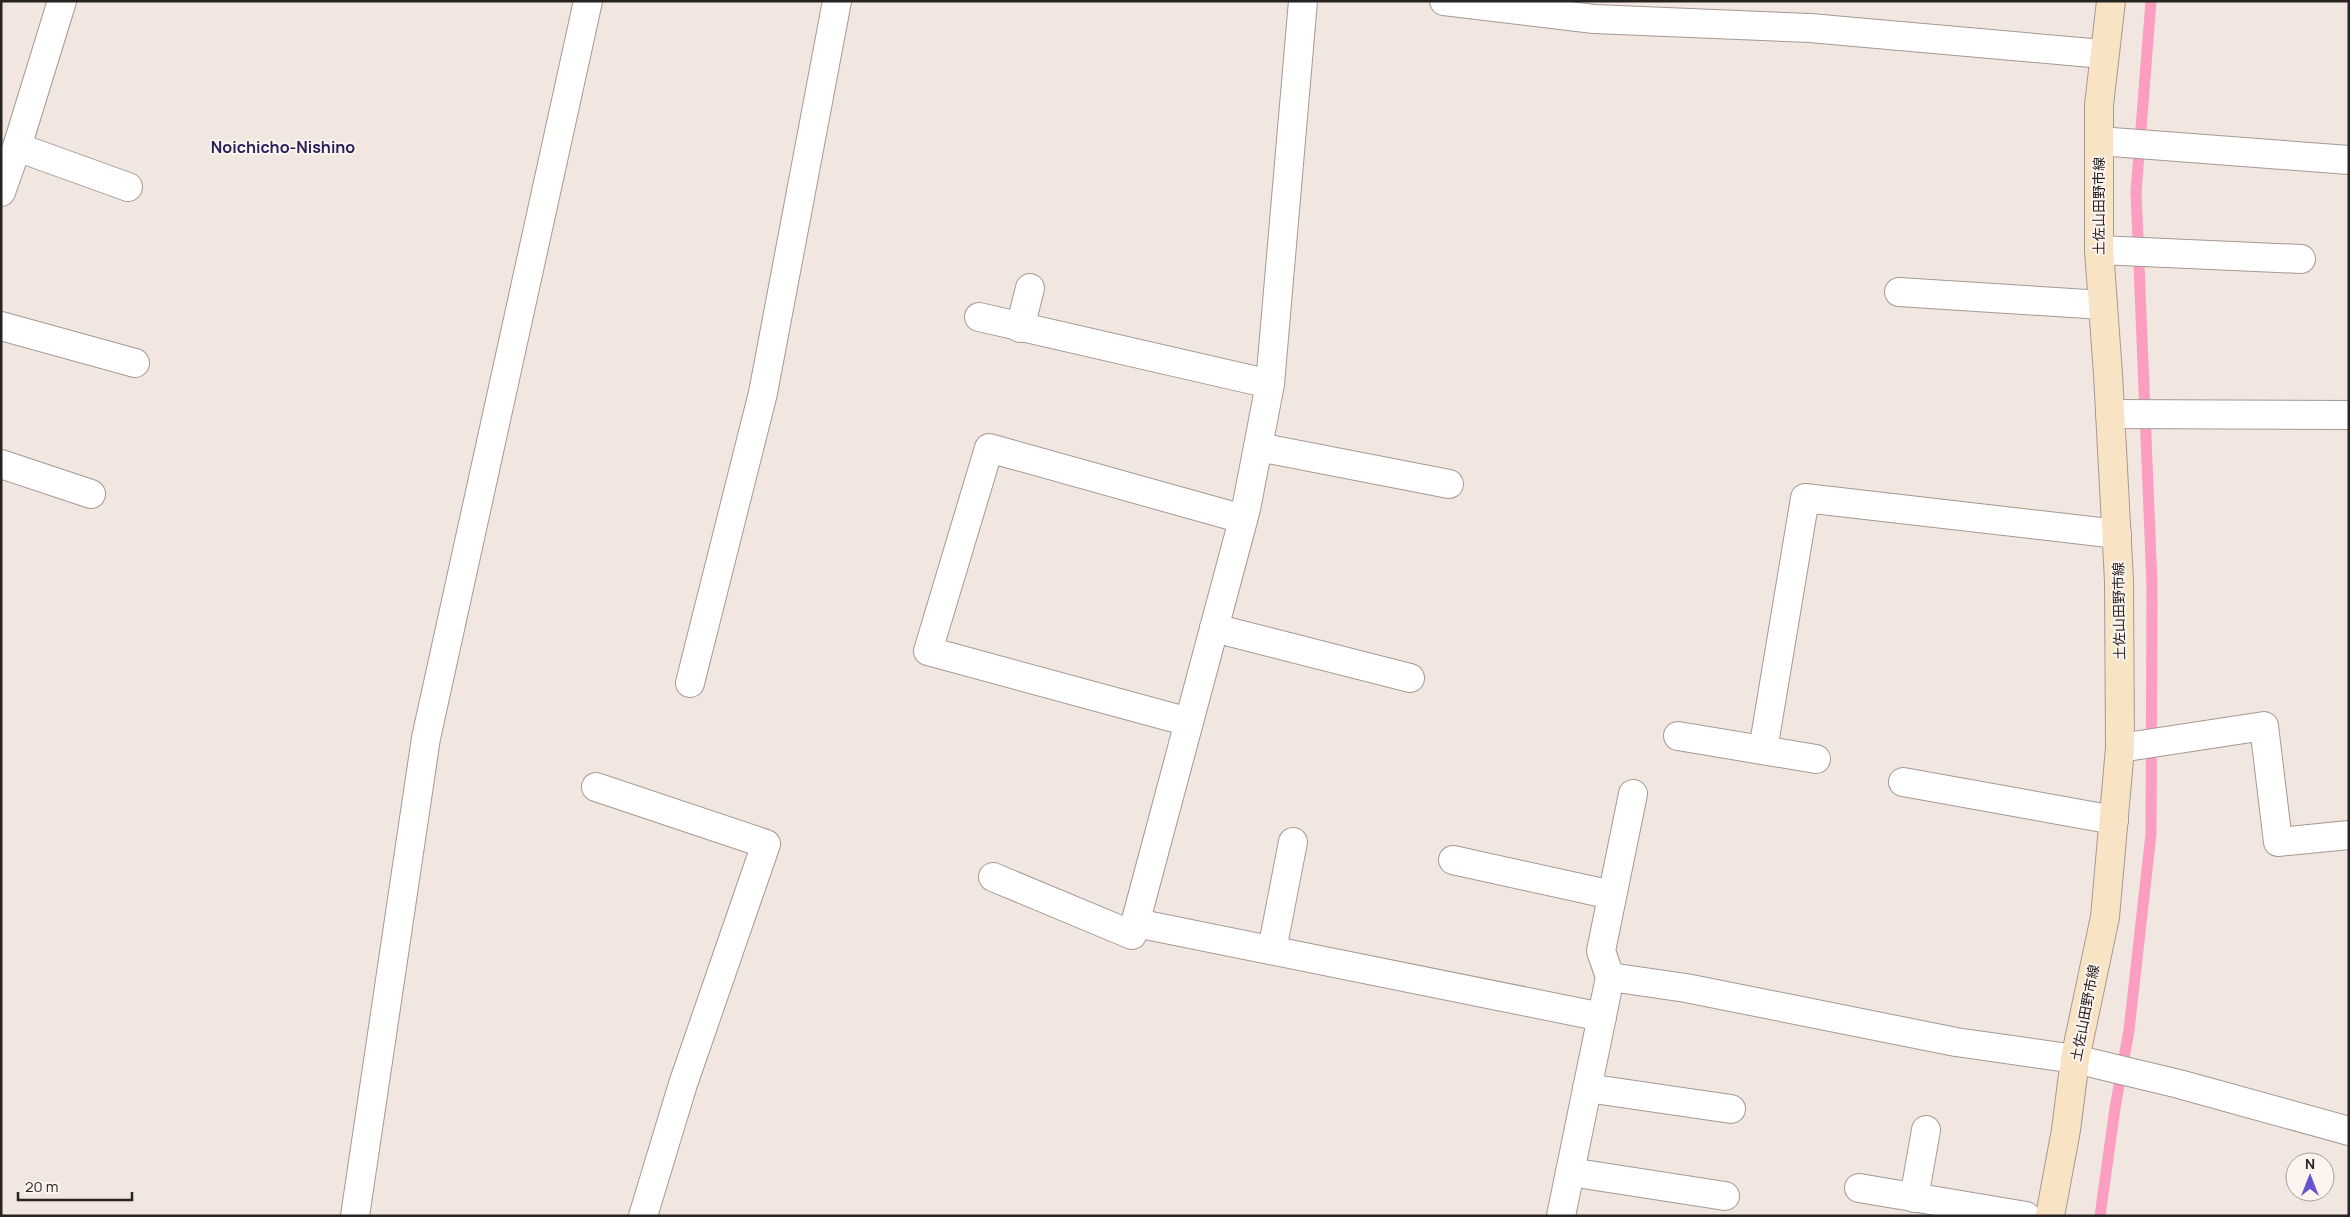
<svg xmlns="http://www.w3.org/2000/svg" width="2350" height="1217" viewBox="0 0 2350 1217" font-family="Manrope,'Noto Sans JP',sans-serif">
<rect width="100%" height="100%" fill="#f2e6e0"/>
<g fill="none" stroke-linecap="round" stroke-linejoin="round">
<path stroke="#fb9ebf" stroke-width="11" d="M2100 1216 2115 1108 2129 1030 2151 834 2152 585 2136 192 2151 1"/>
<g stroke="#a59994" stroke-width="30">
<g id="street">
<path d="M1444 1 1594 19 1810 28 2103 54"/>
<path d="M2099 141 2349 160"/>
<path d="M17 147 128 187"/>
<path d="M1 192 17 147 62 1"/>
<path d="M2099 250 2301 259"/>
<path d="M1899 292 2103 305"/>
<path d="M979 317 1270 384"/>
<path d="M1 326 135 363"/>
<path d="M1020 328 1030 288"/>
<path d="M2110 414 2349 415"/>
<path d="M1258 447 1449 484"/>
<path d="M1 464 91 494"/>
<path d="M1214 628 1410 678"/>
<path d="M690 683 763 393 837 1"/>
<path d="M1189 722 928 651 989 448 1243 519"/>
<path d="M1678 736 1816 759"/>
<path d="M2120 748 2264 726 2278 842 2349 835"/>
<path d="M1763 750 1805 498 2117 534"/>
<path d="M1903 782 2114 820"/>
<path d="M596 787 766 844 683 1084 643 1216"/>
<path d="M1453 860 1612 895"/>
<path d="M993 877 1132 935 1246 509 1270 384 1303 1"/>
<path d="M1136 923 1602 1017"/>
<path d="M1272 950 1293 842"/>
<path d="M1610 977 1601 951 1633 794"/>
<path d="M1587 1088 1731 1109"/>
<path d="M1570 1172 1725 1196"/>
<path d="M1859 1188 2026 1216"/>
<path d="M1914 1198 1926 1130"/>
<path d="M355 1216 426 738 588 1"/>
<path d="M1561 1216 1610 977 1686 988 1956 1042 2075 1059 2179 1084 2349 1131"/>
</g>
</g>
<g stroke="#a59994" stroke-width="30">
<path id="secondary" d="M2050 1216 2066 1130 2075 1059 2105 917 2120 748 2119 581 2108 374 2099 250V105L2111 1"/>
</g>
<use href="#street" stroke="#fff" stroke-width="28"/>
<use href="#secondary" stroke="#f9e3c5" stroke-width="28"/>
</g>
<g text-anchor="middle" stroke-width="4" stroke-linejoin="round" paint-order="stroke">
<g font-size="14" fill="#272321" stroke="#fef4ef">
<text transform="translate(2099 206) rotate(-90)" y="5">土佐山田野市線</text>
<text transform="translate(2119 611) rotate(-91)" y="5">土佐山田野市線</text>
<text transform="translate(2085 1013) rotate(-79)" y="5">土佐山田野市線</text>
</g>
<g font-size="16" font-weight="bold" fill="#27205a" stroke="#fef4ef">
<text x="283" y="153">Noichicho-Nishino</text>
</g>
</g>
<rect width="2350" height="1217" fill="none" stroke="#272321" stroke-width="5"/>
<g transform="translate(2310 1177)"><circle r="24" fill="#fef4ef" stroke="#a8a09d"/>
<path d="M0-4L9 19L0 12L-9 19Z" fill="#6455ce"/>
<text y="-8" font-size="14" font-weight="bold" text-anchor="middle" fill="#272321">N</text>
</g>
<path d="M18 1192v8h114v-8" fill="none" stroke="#272321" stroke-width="2.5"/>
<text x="25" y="1192" font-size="15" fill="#272321" stroke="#fef4ef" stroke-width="4" paint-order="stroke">20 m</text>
</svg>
